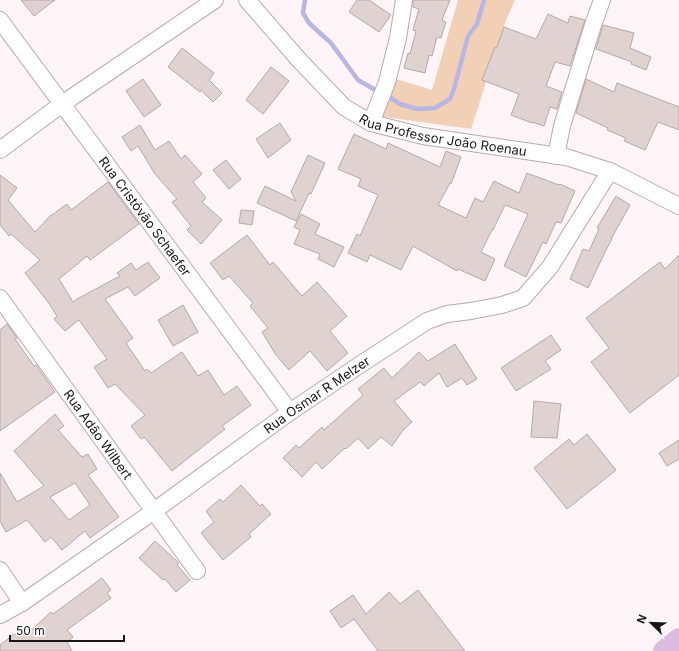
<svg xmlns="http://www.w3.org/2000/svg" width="679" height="651" viewBox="0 0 679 651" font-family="Inter,sans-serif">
<rect width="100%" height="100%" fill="#fff4f8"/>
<path fill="#f2d0b6" d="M458 0H515L506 20 471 129 377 116 396 79 432 90Z"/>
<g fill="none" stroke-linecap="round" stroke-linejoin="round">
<g stroke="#b9b6e4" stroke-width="4.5">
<path d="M305 0 303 13 309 23 331 43 358 80 379 92"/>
<path d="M386 95 400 104 417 109 435 108 450 99 454 89 468 36 477 24 484 0"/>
</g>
</g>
<g fill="#e0d2d1" stroke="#b5a8a7" fill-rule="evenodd">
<path d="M21 0H55L34 16Z"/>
<path d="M357 0H369L391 15 379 32 349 12Z"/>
<path d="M413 0H450L442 20 446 22 441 38 437 37 432 56 429 55 425 73 404 68 408 53 410 54 416 31 413 30 419 9 413 7Z"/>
<path d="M548 14 568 23 570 16 585 20 570 66 555 62 546 86 562 92 557 109 550 107 544 126 532 122V123L511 115 519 94 482 80 495 47H497L504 27 536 39Z"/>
<path d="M603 25 634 33 630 48 651 57 646 70 631 64 632 62 596 49Z"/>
<path d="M182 48 214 73 209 80 222 93 213 102 201 90 200 92 168 67Z"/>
<path d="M271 67 289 81 263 114 246 100Z"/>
<path d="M143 79 161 105 144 117 126 91Z"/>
<path d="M586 79 614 92 617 83 679 107V130L658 122 645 150 624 141 626 138 607 130 608 128 576 113Z"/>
<path d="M280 123 291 140 268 158 256 139Z"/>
<path d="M140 125 155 150 169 141 181 159 185 155 202 174 193 182 206 198 202 202 222 220 201 244 187 230 191 226 172 202 177 199 155 174 138 146 131 151 122 137Z"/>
<path d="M354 134 386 149 388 143 440 167 446 151 461 157 451 184 450 183 438 205 466 218 475 198 483 202 494 181 519 193 527 173 559 185 560 184 575 191 561 223 556 222 546 244 543 242 526 277 504 266 528 214 505 205 493 230H492L481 252 495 259 485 281 458 269 457 271 413 246 401 270 370 255 367 262 348 253 357 234 360 236 378 195 358 186 361 179 338 169Z"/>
<path d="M308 155 325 163 311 194 309 193 296 221 257 203 265 186 296 201 291 192Z"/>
<path d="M226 160 241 179 229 189 213 170Z"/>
<path d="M0 175 17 188 8 200 35 232 51 215H52L67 204 71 210 108 182 139 224 90 260 87 256 59 279 73 302 77 299 120 276 117 273 131 263 136 270 148 262 160 278 135 296 128 287 105 299 133 338 126 343 145 371 147 369 151 373 182 352 198 376 208 370 224 395 237 386 251 405 222 426 225 429 172 471 144 437 141 439 131 426 145 415 115 384 108 388 94 367 107 359 79 320 65 331 54 319 57 316 48 302 25 273 40 260 11 234 9 236 0 225Z"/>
<path d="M616 196 630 205 611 239H612L605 252 588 288 570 279 583 249 589 251 599 229 597 228Z"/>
<path d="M241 210 254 211 252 225 239 223Z"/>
<path d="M301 214 320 224 315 234 344 247 334 267 318 259 320 254 294 244 300 230 294 227Z"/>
<path d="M247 235 270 265 273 262 302 296 317 282 347 316 330 331 348 353 327 371 310 351 289 370 276 355 262 332 268 328 250 306 253 303 229 276 223 280 210 263Z"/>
<path d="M679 255V375L630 413 591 362 609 348 586 318 660 262 665 269Z"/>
<path d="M183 305 198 332 173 346 158 320Z"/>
<path d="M7 324 17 338 15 339 34 366 36 365 55 392 0 431V330Z"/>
<path d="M551 335 561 350 545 361 551 369 516 391 501 368Z"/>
<path d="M455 344 477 379 467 385 462 378 447 387 439 373 424 386 420 382 394 401 412 422 403 430 392 446 381 437 368 449 358 438 346 449 345 448 322 469 316 462 302 477 283 458 296 445 299 448 322 427 324 430 363 395 358 389 384 368 392 378 419 352 428 361Z"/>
<path d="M534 401 561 404 557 438 531 437Z"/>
<path d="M55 414 64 426 58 430 82 457 88 454 97 469 88 475 119 517 90 538 85 531 62 550 51 537 45 542 27 520 6 532 0 521V473L17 502 44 486 14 451ZM75 483 90 505 69 520 50 497Z"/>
<path d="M587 434 616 470 567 509 534 468 569 439 574 445Z"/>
<path d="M679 440V459L667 466 659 453Z"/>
<path d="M241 485 260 506 262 504 271 514 249 534 251 537 223 560 201 533 214 522 206 511 220 499 223 502Z"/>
<path d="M155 541 179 563 177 565 190 580 176 592 165 579 163 580 139 558Z"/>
<path d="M102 578 111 590 107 593 111 598 67 630 73 637 67 642 72 651H0V645L20 630 25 636 51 612 53 614Z"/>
<path d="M418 590 465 651H378L354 619 341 628 330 611 353 595 366 614 389 592 400 604Z"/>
</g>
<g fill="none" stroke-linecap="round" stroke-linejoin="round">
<g stroke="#b7abb0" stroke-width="18">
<g id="minor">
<path id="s1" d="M247 0 300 61 344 107 371 123 423 136 566 157 610 171 679 206"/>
<path id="s2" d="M0 20 290 412"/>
<path d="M371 123 387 82 398 38 404 0"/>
<path d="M0 150 62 104 215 0"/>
<path d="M556 156 562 126 593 25 602 0"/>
<path id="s3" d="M0 298 197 571"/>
<path d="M0 570 22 603"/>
<path id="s4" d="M0 615 22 603 154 511 290 412 361 364 427 321 447 314 471 311 502 305 523 298 550 267 610 171"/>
</g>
</g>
<g stroke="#d6d5d5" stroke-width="22">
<path id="major" d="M664 651 679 639"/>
</g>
<use href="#minor" stroke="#fff" stroke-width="16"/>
<use href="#major" stroke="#ddbce3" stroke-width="21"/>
</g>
<g text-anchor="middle" stroke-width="3.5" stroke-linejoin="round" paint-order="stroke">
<g font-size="13" fill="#1a1617" stroke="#fff">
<text dy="5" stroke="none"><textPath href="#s1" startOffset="249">Rua Professor João Roenau</textPath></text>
<text dy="5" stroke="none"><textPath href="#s2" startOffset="244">Rua Cristóvão Schaefer</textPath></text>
<text dy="5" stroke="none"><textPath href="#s4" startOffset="386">Rua Osmar R Melzer</textPath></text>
<text dy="5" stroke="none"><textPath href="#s3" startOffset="168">Rua Adão Wilbert</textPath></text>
</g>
</g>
<g transform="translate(651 623) rotate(293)" stroke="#ffffff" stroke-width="3" paint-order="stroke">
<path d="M0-3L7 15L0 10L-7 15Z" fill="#1a1617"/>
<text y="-6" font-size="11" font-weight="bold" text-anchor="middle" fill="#1a1617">N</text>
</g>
<path d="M10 635v6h114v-6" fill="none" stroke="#1a1617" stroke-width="2"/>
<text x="16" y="635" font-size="12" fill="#1a1617" stroke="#ffffff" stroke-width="3" paint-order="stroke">50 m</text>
</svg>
